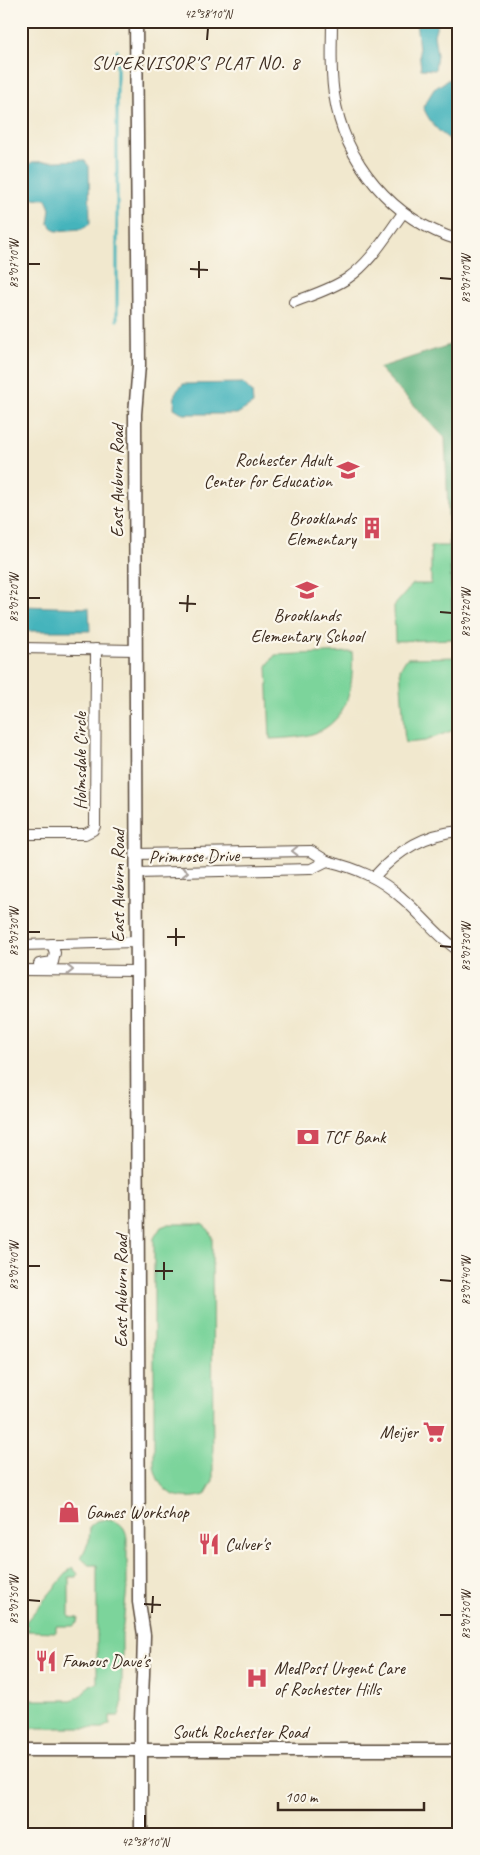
<svg xmlns="http://www.w3.org/2000/svg" width="480" height="1855" viewBox="0 0 480 1855" font-family="Caveat,sans-serif">
<rect width="100%" height="100%" fill="#fbf7ec"/>
<filter id="ink" filterUnits="userSpaceOnUse"><feTurbulence type="fractalNoise" baseFrequency=".02" numOctaves="2"/><feDisplacementMap in="SourceGraphic" scale="10" xChannelSelector="R" yChannelSelector="G"/><feConvolveMatrix kernelMatrix="1 2 1 2 8 2 1 2 1" color-interpolation-filters="sRGB"/></filter>
<filter id="wash" filterUnits="userSpaceOnUse"><feTurbulence type="fractalNoise" baseFrequency=".0096" numOctaves="4" result="noise"/><feDisplacementMap in="SourceGraphic" scale="20" xChannelSelector="R" yChannelSelector="G"/><feGaussianBlur stdDeviation="1.12" result="paint"/><feColorMatrix in="noise" values="0 0 0 0 0 0 0 0 0 0 0 0 0 0 0 0 0 1.4 0 .05"/><feComposite in="paint" operator="in"/></filter>
<g filter="url(#wash)">
<rect width="100%" height="100%" fill="#f1e8ce"/>
<g fill="#7bd49b" stroke="#5b7f5c">
<path d="M431 546H450L453 639 395 641 394 606 413 584H431Z"/>
<path d="M352 652C354 681 350 716 320 731 305 738 286 738 270 739L267 666 275 655Z"/>
<path d="M459 657V728L425 741 405 743 400 669 407 658Z"/>
<path d="M169 1224H202L209 1230 212 1237 213 1481 205 1495C178 1502 159 1494 154 1466V1238L161 1227Z"/>
<path d="M102 1520C116 1520 125 1523 127 1538V1587L122 1635V1705L119 1716H110V1724L102 1728H21V1700H71L80 1697 90 1685 97 1684V1565H89L81 1558 89 1541 90 1526 96 1521Z"/>
<path d="M72 1567 78 1574 77 1577H69V1617L78 1618 77 1623 73 1626H56V1632L27 1631 29 1626 24 1624Z"/>
</g>
<path fill="#64b683" stroke="#507050" d="M459 342V612H452L445 438 379 368Z"/>
<g fill="#44b4bc" stroke="#406f6d">
<path d="M416 21H438L434 35 437 55 435 70 421 69Z"/>
<path d="M449 79 459 97V145C440 134 432 127 423 107L434 89Z"/>
<path d="M84 160 89 166 90 224 81 229 56 231 48 223 50 209 46 199 32 198 26 193 22 178 26 167 32 162Z"/>
<path d="M243 383 252 392 253 404 237 414H184L174 408 175 393 183 384Z"/>
<path d="M21 606 89 608 90 631H21Z"/>
</g>
<g fill="none" stroke-linecap="round" stroke-linejoin="round">
<path stroke="#44b4bc" stroke-width="3" d="M117 320V50"/>
</g>
</g>
<g filter="url(#ink)">
<g fill="none" stroke-linecap="round" stroke-linejoin="round">
<g stroke="#564638" stroke-width="12">
<g id="minor">
<path d="M332 21C332 45 330 70 334 94 344 162 392 220 459 240"/>
<path d="M294 302C312 295 332 289 348 278 371 262 386 236 403 213"/>
<path d="M21 648 135 650"/>
<path d="M21 834H85L93 830 95 826 96 649"/>
<path d="M327 861C356 868 380 878 402 898 422 915 437 936 459 951"/>
<path d="M136 873 311 869 327 861 311 851 136 854"/>
<path d="M374 877C397 851 424 834 459 831"/>
<path d="M21 945 136 942"/>
<path d="M39 964 53 962 55 953 52 944"/>
<path d="M21 970 137 971"/>
</g>
</g>
<g stroke="#564638" stroke-width="15">
<g id="major">
<path d="M136 21 139 365 135 414 139 1602 144 1635 143 1674 141 1719V1834"/>
<path d="M21 1750H459"/>
</g>
</g>
<use href="#minor" stroke="#fff" stroke-width="10"/>
<use href="#major" stroke="#fff" stroke-width="12"/>
</g>
<defs><path id="oneway-chevron" d="M-2-3.5L2.5 0L-2 3.5" fill="none" stroke-width="1.6" stroke-linecap="round" stroke-linejoin="round" transform="scale(1.25)"/></defs>
<g stroke="#a79f9a">
<use href="#oneway-chevron" transform="translate(295 851) rotate(179)"/>
<use href="#oneway-chevron" transform="translate(185 872) rotate(-1)"/>
<use href="#oneway-chevron" transform="translate(70 970)"/>
</g>
</g>
<path fill="none" stroke="#3b2a1e" stroke-width="2" d="M207 40 208 28M28 264H40M190 269 208 270M199 278V261M440 278 452 279M28 598H40M179 603 196 604M187 612 188 595M440 612 452 613M28 932H40M167 937H185M176 946V928M440 946 452 947M28 1266H40M155 1271H173M164 1280V1262M440 1280 452 1281M28 1600 40 1601M144 1604 161 1605M152 1613 153 1596M440 1615H452M145 1828V1815"/>
<defs>
<g id="school-bare" transform="scale(1.725)"><path d="M0-5L7-2L0 1L-7-2ZM-4 1L0 2.5L4 1V4Q0 6-4 4Z" fill="#d1495b" stroke="#fbf7ec" stroke-width="2.5" paint-order="stroke"/></g>
<g id="building-bare" transform="scale(1.725)"><path d="M-4-6H4V6H1V3H-1V6H-4ZM-2.5-4.3h1.7v1.8h-1.7ZM.8-4.3h1.7v1.8H.8ZM-2.5-1h1.7V.8h-1.7ZM.8-1h1.7V.8H.8Z" fill="#d1495b" stroke="#fbf7ec" stroke-width="2.5" paint-order="stroke"/></g>
<g id="bank-bare" transform="scale(1.725)"><path d="M-6-4H6V4H-6ZM0-2.3a2.3 2.3 0 1 0 0 4.6a2.3 2.3 0 1 0 0-4.6Z" fill="#d1495b" stroke="#fbf7ec" stroke-width="2.5" paint-order="stroke"/></g>
<g id="supermarket-bare" transform="scale(1.725)"><path d="M-6-5.5h2.5l.6 2H6L4.5 2H-2.5L-4.4-4H-6ZM-1.5 3.2a1.3 1.3 0 1 0 .1 0ZM3 3.2a1.3 1.3 0 1 0 .1 0Z" fill="#d1495b" stroke="#fbf7ec" stroke-width="2.5" paint-order="stroke"/></g>
<g id="shop-bare" transform="scale(1.725)"><path d="M-5-2.5h2.3a2.7 3.5 0 0 1 5.4 0H5L5.5 6h-11ZM-1.5-2.5h3a1.5 2.3 0 0 0-3 0Z" fill="#d1495b" stroke="#fbf7ec" stroke-width="2.5" paint-order="stroke"/></g>
<g id="restaurant-bare" transform="scale(1.725)"><path d="M-5-6h1v4h1v-4h1v4h1v-4h1v5L-1.5 .5V6h-2V.5L-5-1ZM5-6V6H3V1.5H1.5Q1.5-4 5-6Z" fill="#d1495b" stroke="#fbf7ec" stroke-width="2.5" paint-order="stroke"/></g>
<g id="hospital-bare" transform="scale(1.725)"><path d="M-5-5h3v3.5h4V-5h3V5h-3V1.5h-4V5h-3Z" fill="#d1495b" stroke="#fbf7ec" stroke-width="2.5" paint-order="stroke"/></g>
</defs>
<g fill-rule="evenodd">
<use href="#school-bare" x="348" y="470"/>
<use href="#building-bare" x="372" y="528"/>
<use href="#school-bare" x="307" y="590"/>
<use href="#bank-bare" x="308" y="1137"/>
<use href="#supermarket-bare" x="434" y="1432"/>
<use href="#shop-bare" x="69" y="1512"/>
<use href="#restaurant-bare" x="209" y="1544"/>
<use href="#restaurant-bare" x="46" y="1661"/>
<use href="#hospital-bare" x="257" y="1678"/>
</g>
<g text-anchor="middle" stroke-width="4.5" stroke-linejoin="round" paint-order="stroke">
<g font-size="18" fill="#3b2a1e" stroke="#fbf7ec" text-anchor="start">
<text x="332" y="466" text-anchor="end">Rochester Adult<tspan x="332" dy="21">Center for Education</tspan></text>
<text x="356" y="524" text-anchor="end">Brooklands<tspan x="356" dy="21">Elementary</tspan></text>
<text x="307" y="621" text-anchor="middle">Brooklands<tspan x="307" dy="21">Elementary School</tspan></text>
<text x="324" y="1143">TCF Bank</text>
<text x="418" y="1438" text-anchor="end">Meijer</text>
<text x="86" y="1518">Games Workshop</text>
<text x="225" y="1550">Culver's</text>
<text x="62" y="1667">Famous Dave's</text>
<text x="274" y="1674">MedPost Urgent Care<tspan x="274" dy="21">of Rochester Hills</tspan></text>
</g>
<g font-size="18" fill="#3b2a1e" stroke="#fbf7ec">
<text transform="translate(117 481) rotate(-90)" y="6">East Auburn Road</text>
<text transform="translate(80 761) rotate(-90)" y="6">Holmsdale Circle</text>
<text transform="translate(194 856) rotate(-1)" y="6">Primrose Drive</text>
<text transform="translate(118 886) rotate(-90)" y="6">East Auburn Road</text>
<text transform="translate(121 1291) rotate(-90)" y="6">East Auburn Road</text>
<text x="240" y="1738">South Rochester Road</text>
</g>
<g font-size="19" letter-spacing="1" fill="#3b2a1e" stroke="#fbf7ec">
<text x="196" y="69">SUPERVISOR'S PLAT NO. 8</text>
</g>
</g>
<rect width="480" height="1855" fill="none" stroke="#fbf7ec" stroke-width="55"/>
<path d="M278 1802v8h146v-8" fill="none" stroke="#3b2a1e" stroke-width="2.5"/>
<text x="285" y="1802" font-size="15" fill="#3b2a1e" stroke="#fbf7ec" stroke-width="4" paint-order="stroke">100 m</text>
<rect x="28" y="28" width="424" height="1800" fill="none" stroke="#3b2a1e" stroke-width="2"/>
<g font-size="12" text-anchor="middle" fill="#3b2a1e">
<text x="208" y="18">42°38'10"N</text>
<text transform="translate(14 264) rotate(-90)" y="4">83°07'10"W</text>
<text transform="translate(466 279) rotate(-90)" y="4">83°07'10"W</text>
<text transform="translate(14 598) rotate(-90)" y="4">83°07'20"W</text>
<text transform="translate(466 613) rotate(-90)" y="4">83°07'20"W</text>
<text transform="translate(14 932) rotate(-90)" y="4">83°07'30"W</text>
<text transform="translate(466 947) rotate(-90)" y="4">83°07'30"W</text>
<text transform="translate(14 1266) rotate(-90)" y="4">83°07'40"W</text>
<text transform="translate(466 1281) rotate(-90)" y="4">83°07'40"W</text>
<text transform="translate(14 1600) rotate(-90)" y="4">83°07'50"W</text>
<text transform="translate(466 1615) rotate(-90)" y="4">83°07'50"W</text>
<text x="145" y="1846">42°38'10"N</text>
</g>
</svg>
